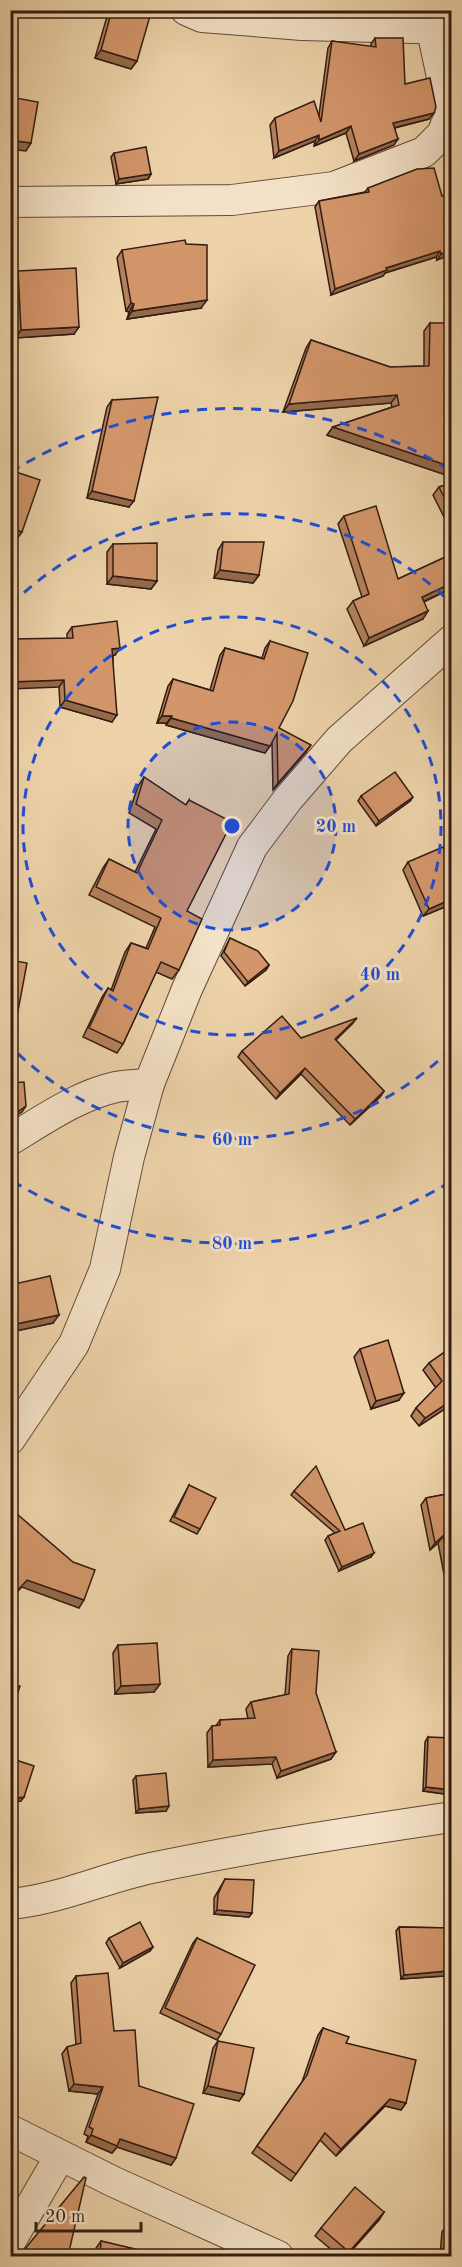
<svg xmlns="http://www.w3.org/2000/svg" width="462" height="2267" viewBox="0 0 462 2267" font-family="'Old Standard TT',serif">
<rect width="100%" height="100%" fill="#eed3aa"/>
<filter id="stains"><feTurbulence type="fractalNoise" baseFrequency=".00333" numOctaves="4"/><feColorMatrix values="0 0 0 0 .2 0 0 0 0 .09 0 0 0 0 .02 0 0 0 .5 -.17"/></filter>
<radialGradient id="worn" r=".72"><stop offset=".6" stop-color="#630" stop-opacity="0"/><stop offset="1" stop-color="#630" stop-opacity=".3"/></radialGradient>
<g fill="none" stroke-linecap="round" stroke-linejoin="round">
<g stroke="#614a39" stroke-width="32">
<g id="minor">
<path d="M186 10 202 17 302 25 452 29"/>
<path d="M10 202 232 200 334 187 424 152 442 134 450 115 432 30"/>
<path d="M10 1140C43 1120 79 1095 116 1087 127 1085 139 1085 149 1084"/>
<path d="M10 1439 74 1344 105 1269 129 1157 149 1084 187 989 252 847 288 799 339 740 452 640"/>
<path d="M10 1904C58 1900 104 1878 151 1868 251 1847 351 1832 452 1817"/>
<path d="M10 2130 114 2182 278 2256"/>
<path d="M10 2242 60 2156"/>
</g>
</g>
<use href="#minor" stroke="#f4e2c8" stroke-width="30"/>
</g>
<g fill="#b5815c" stroke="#321c13" stroke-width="1.5">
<path d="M110 10H132L137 61 131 69 95 58 108 13Z"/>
<path d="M375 38 405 84 429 119 395 128 394 145 354 161 346 133 314 146 315 141 274 158 270 125 275 118 319 115 328 48 332 41 371 47V44Z"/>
<path d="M114 153 151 174 148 179 116 184 111 157Z"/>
<path d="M368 188 452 254 437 260 436 257 385 273 383 276 331 295 315 207 319 201 365 192Z"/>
<path d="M122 250 201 308 127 319 129 312 126 311 117 258Z"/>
<path d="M18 271 74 334 15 338 12 279Z"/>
<path d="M430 323 452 477 327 435 333 427 392 407 391 403 283 412 306 348 311 340 390 367 424 366V331Z"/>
<path d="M112 400 129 507 87 498 107 407Z"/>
<path d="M452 483V533L433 495 439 487Z"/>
<path d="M344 516 398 579 452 554V588L424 602 423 619 364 646 347 609 353 601 362 597 338 524Z"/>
<path d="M223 542 259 575 253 583 214 578 218 550Z"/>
<path d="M113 544 157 581 151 589 107 584V552Z"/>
<path d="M72 627 115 655 113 656 112 722 60 707 59 687 67 638V634Z"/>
<path d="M270 641 279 728 306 752 273 790 272 743 265 753 166 725 167 723H157L168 686 173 679 210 690 220 655 225 648 262 658 265 648Z"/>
<path d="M452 776V787L448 782Z"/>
<path d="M144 777 186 805 189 800 187 911 179 970 172 979 156 972 123 1044 117 1053 83 1037 102 997 108 988 111 990 125 952 131 943 146 948 155 927 89 895 103 868 109 859 135 872 156 829 129 813 138 786Z"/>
<path d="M361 796 410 801 376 826 358 801Z"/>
<path d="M408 862 452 904 423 916 403 870Z"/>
<path d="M230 938 269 965 266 970 245 986 221 956Z"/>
<path d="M352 1024 336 1040 384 1091 380 1097 350 1125 301 1074 276 1099 238 1057 242 1051 301 1038Z"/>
<path d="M10 1285 53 1323 11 1332Z"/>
<path d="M452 1347V1404L419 1426 411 1416 416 1408 436 1388 423 1370 429 1363Z"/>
<path d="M360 1349 399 1400 371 1409 354 1357Z"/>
<path d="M452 1469V1485L446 1477Z"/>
<path d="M189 1485 200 1529 197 1534 170 1521Z"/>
<path d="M294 1491 345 1530 371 1557 339 1571 325 1540 328 1536 335 1533 291 1495Z"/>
<path d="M452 1493V1590H447L438 1543 430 1550 421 1505 426 1498Z"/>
<path d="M118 1645 160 1684 154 1692 115 1694 113 1653Z"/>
<path d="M292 1649 316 1693 331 1759 277 1778 272 1764 208 1767 207 1733 212 1726H216L220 1720 248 1719 246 1709 251 1702 285 1695 288 1656Z"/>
<path d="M428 1737 452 1795 423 1791 425 1742Z"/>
<path d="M136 1776 166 1811 136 1813 133 1780Z"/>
<path d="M225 1879 252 1913 249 1917 214 1914V1898Z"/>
<path d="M399 1927 452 1928V1969H447V1971L444 1976 401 1979 396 1931Z"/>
<path d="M109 1938 153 1947 150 1951 120 1968 106 1943Z"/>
<path d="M197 1938 221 2034 217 2040 160 2013 193 1943Z"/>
<path d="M76 1976 114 2031 139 2086 176 2158 171 2165 117 2147 112 2153 86 2142 88 2136 84 2134 98 2094 69 2091 62 2054 67 2047 76 2045 71 1983Z"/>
<path d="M323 2028 346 2043 406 2103 401 2110 385 2106 336 2156 320 2140 291 2181 252 2153 302 2082 318 2035Z"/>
<path d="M218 2041 244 2094 239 2101 203 2093 213 2048Z"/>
<path d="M452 2196V2256H440L442 2232 446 2226H448Z"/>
<path d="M384 2212 379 2220 347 2256H339L315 2236 321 2228Z"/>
<path d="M101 2241 162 2256 167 2250 191 2256H96V2248Z"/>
</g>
<g fill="#94694b" stroke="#321c13" stroke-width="1.5">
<path d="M101 50 137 61 131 69 95 58Z"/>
<path d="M434 113 429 119 389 129 393 123Z"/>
<path d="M351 126 346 133 314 146 319 140Z"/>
<path d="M319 135 315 141 274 158 279 151Z"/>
<path d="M398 139 394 145 354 161 359 154Z"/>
<path d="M10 140 31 143 26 151 10 149Z"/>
<path d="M151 174 148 179 116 184 119 179Z"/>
<path d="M452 250V254L437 260 441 254Z"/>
<path d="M440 251 436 257 385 273 383 276 331 295 335 289 386 268Z"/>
<path d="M207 300 201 308 127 319 132 311Z"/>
<path d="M131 303 134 304 129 312 126 311Z"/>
<path d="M79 327 74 334 15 338 21 330Z"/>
<path d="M397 395 391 403 283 412 289 404Z"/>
<path d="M333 427 452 467V477L327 435Z"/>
<path d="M92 491 134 501 129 507 87 498Z"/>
<path d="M10 527 22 532 17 539 10 537Z"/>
<path d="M220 570 259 575 253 583 214 578Z"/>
<path d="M113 576 157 581 151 589 107 584Z"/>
<path d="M452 583V588L416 605 422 597Z"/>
<path d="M428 611 423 619 364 646 369 638Z"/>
<path d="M120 648 115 655 108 656 112 649Z"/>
<path d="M64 680 59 687 10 689V682Z"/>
<path d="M65 700 117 715 112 722 60 707Z"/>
<path d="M162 716H172L167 723H157Z"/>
<path d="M171 718 270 746 265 753 166 725Z"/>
<path d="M311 745 306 752 273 790 278 783Z"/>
<path d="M413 797 410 801 376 826 379 821Z"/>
<path d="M452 899V904L423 916 429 909Z"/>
<path d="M269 965 266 970 245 986 248 982Z"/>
<path d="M10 1009 18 1011 12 1018H10Z"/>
<path d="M357 1018 352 1024 330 1045 335 1039Z"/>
<path d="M305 1068 301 1074 276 1099 280 1093Z"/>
<path d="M384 1091 380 1097 350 1125 355 1119Z"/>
<path d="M26 1106 22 1112 10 1120V1117Z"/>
<path d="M59 1315 53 1323 11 1332 16 1324Z"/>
<path d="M404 1393 399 1400 371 1409 376 1401Z"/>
<path d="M452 1400V1404L419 1426 425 1418Z"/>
<path d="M443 1536 438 1543 430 1550 435 1543Z"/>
<path d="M374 1553 371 1557 339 1571 342 1567Z"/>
<path d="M27 1580 84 1600 79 1608 22 1587 10 1599V1596Z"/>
<path d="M452 1584V1590H447Z"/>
<path d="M160 1684 154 1692 115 1694 121 1686Z"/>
<path d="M336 1752 331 1759 277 1778 281 1771Z"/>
<path d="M276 1757 272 1764 208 1767 213 1760Z"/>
<path d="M426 1787 452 1790V1795L423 1791Z"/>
<path d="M24 1797 21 1801 10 1803V1799Z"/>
<path d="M169 1806 166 1811 136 1813 139 1809Z"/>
<path d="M217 1910 252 1913 249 1917 214 1914Z"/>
<path d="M153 1947 150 1951 120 1968 123 1963Z"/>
<path d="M446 1965H452V1969H443Z"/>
<path d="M447 1971 444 1976 401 1979 404 1975Z"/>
<path d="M74 2084 103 2087 98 2094 69 2091Z"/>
<path d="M208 2086 244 2094 239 2101 203 2093Z"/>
<path d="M390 2099 406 2103 401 2110 385 2106 336 2156 341 2149Z"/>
<path d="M91 2135 120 2139 176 2158 171 2165 117 2147 112 2153 86 2142Z"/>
<path d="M384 2212 379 2220 346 2256 349 2252Z"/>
</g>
<g fill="#d3966b" stroke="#321c13" stroke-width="1.5">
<path d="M112 10H132L150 16 137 61 101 50Z"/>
<path d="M375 38H403L405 84 430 78 436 107 434 113 393 123 398 139 359 154 351 126 319 140V135L279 151 275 118 314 101 321 122 332 41 376 47Z"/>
<path d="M10 97 38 102 31 143 10 140Z"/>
<path d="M146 147 151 174 119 179 114 153Z"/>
<path d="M434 168 442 196 452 192V250L441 254 440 251 386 268 387 270 335 289 319 201 369 192 368 188 417 169Z"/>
<path d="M185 240 186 244 207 245V300L132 311 134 304 131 303 122 250Z"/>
<path d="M76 268 79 327 21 330 18 271Z"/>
<path d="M430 323H452V467L333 427 399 405 397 395 289 404 311 340 390 367 429 366Z"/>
<path d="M158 397 134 501 92 491 112 400Z"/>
<path d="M10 470 40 480 22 532 10 527Z"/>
<path d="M452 483V513L439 487Z"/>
<path d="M376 506 398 579 452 554V583L422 597 428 611 369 638 353 601 369 594 344 516Z"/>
<path d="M223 542H264L259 575 220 570Z"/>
<path d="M157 543V581L113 576V544Z"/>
<path d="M117 621 120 648 112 649 117 715 65 700 64 680 10 682V639L73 638 72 627Z"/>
<path d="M270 641 308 653 293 701 279 728 311 745 278 783 277 733 270 746 171 718 172 716H162L173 679 213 691 225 648 264 659Z"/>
<path d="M395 772 413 797 379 821 361 796Z"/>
<path d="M144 777 186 805 189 800 232 822 187 911 202 919 179 970 161 962 123 1044 89 1028 108 988 113 991 131 943 148 949 161 918 96 887 109 859 137 873 162 820 136 804Z"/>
<path d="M443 847 452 865V899L429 909 408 862Z"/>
<path d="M230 938 258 951 269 965 248 982 224 952Z"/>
<path d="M10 960 27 963 18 1011 10 1009Z"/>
<path d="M282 1016 301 1038 357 1018 335 1039 384 1091 355 1119 305 1068 280 1093 242 1051Z"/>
<path d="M24 1082 26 1106 10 1117V1083Z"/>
<path d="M50 1276 59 1315 16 1324 10 1296V1285Z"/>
<path d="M388 1340 404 1393 376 1401 360 1349Z"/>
<path d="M452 1347V1400L425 1418 416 1408 442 1381 429 1363Z"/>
<path d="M316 1466 345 1530 363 1523 374 1553 342 1567 328 1536 340 1531 294 1491Z"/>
<path d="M189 1485 216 1498 200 1529 174 1517Z"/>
<path d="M452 1493V1578L443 1536 435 1543 426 1498Z"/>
<path d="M10 1508 73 1562 95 1570 84 1600 27 1580 18 1590 10 1596Z"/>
<path d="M157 1643 160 1684 121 1686 118 1645Z"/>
<path d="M292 1649 319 1651 316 1693 336 1752 281 1771 276 1757 213 1760 212 1726 220 1725V1720L255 1718 251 1702 289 1694Z"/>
<path d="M10 1684 20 1686 13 1707H10Z"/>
<path d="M428 1737 452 1738V1790L426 1787Z"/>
<path d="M10 1758 34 1766 24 1797 10 1799Z"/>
<path d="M166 1773 169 1806 139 1809 136 1776Z"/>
<path d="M225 1879 254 1880 252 1913 217 1910 218 1894Z"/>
<path d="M140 1922 153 1947 123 1963 109 1938Z"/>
<path d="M399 1927 452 1928V1965H446L447 1971 404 1975Z"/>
<path d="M197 1938 255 1965 221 2034 165 2008Z"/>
<path d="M108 1973 114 2031 135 2030 139 2086 194 2104 176 2158 120 2139 117 2146 91 2135 93 2129 89 2127 103 2087 74 2084 67 2047 81 2043 76 1976Z"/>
<path d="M323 2028 349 2037 346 2043 416 2060 406 2103 390 2099 341 2149 325 2133 296 2174 257 2146 307 2075Z"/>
<path d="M218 2041 254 2048 244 2094 208 2086Z"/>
<path d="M84 2177 86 2178 68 2256H13L16 2252 24 2250Z"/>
<path d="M355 2187 384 2212 349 2252 321 2228Z"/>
<path d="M452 2225V2256H444L446 2226H451Z"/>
<path d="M101 2241 165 2256 167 2250 191 2256H100Z"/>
</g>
<circle cx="232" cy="826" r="104" fill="#1d4ed8" fill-opacity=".12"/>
<g fill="none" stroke="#1d4ed8" stroke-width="3" stroke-dasharray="10 8">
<circle cx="232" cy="826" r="104"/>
<circle cx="232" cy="826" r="209"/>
<path d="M451 1049A313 313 0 0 1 11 1047M11 605A313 313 0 0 1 451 603"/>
<path d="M450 1182A417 417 0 0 1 11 1180M11 472A417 417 0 0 1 450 470"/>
</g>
<circle cx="232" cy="826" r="9" fill="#1d4ed8" stroke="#f4e2c8" stroke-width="3"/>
<g font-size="18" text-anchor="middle" font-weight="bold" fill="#1d4ed8" stroke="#f4e2c8" stroke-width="6" stroke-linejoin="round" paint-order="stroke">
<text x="336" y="832">20 m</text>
<text x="380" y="980">40 m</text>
<text x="232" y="1145">60 m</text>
<text x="232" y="1249">80 m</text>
</g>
<rect width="462" height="2267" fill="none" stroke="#eed3aa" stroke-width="36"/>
<rect x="12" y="12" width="438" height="2243" fill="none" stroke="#321c13" stroke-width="3"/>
<rect x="18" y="18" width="426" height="2231" fill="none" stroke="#321c13" stroke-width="1.5"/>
<path d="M36 2222v9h105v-9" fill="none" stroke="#321c13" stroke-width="3"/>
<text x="45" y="2222" font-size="18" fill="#321c13" stroke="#f4e2c8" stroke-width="4.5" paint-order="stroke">20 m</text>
<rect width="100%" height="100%" filter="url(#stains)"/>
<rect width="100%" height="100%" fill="url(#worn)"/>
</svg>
